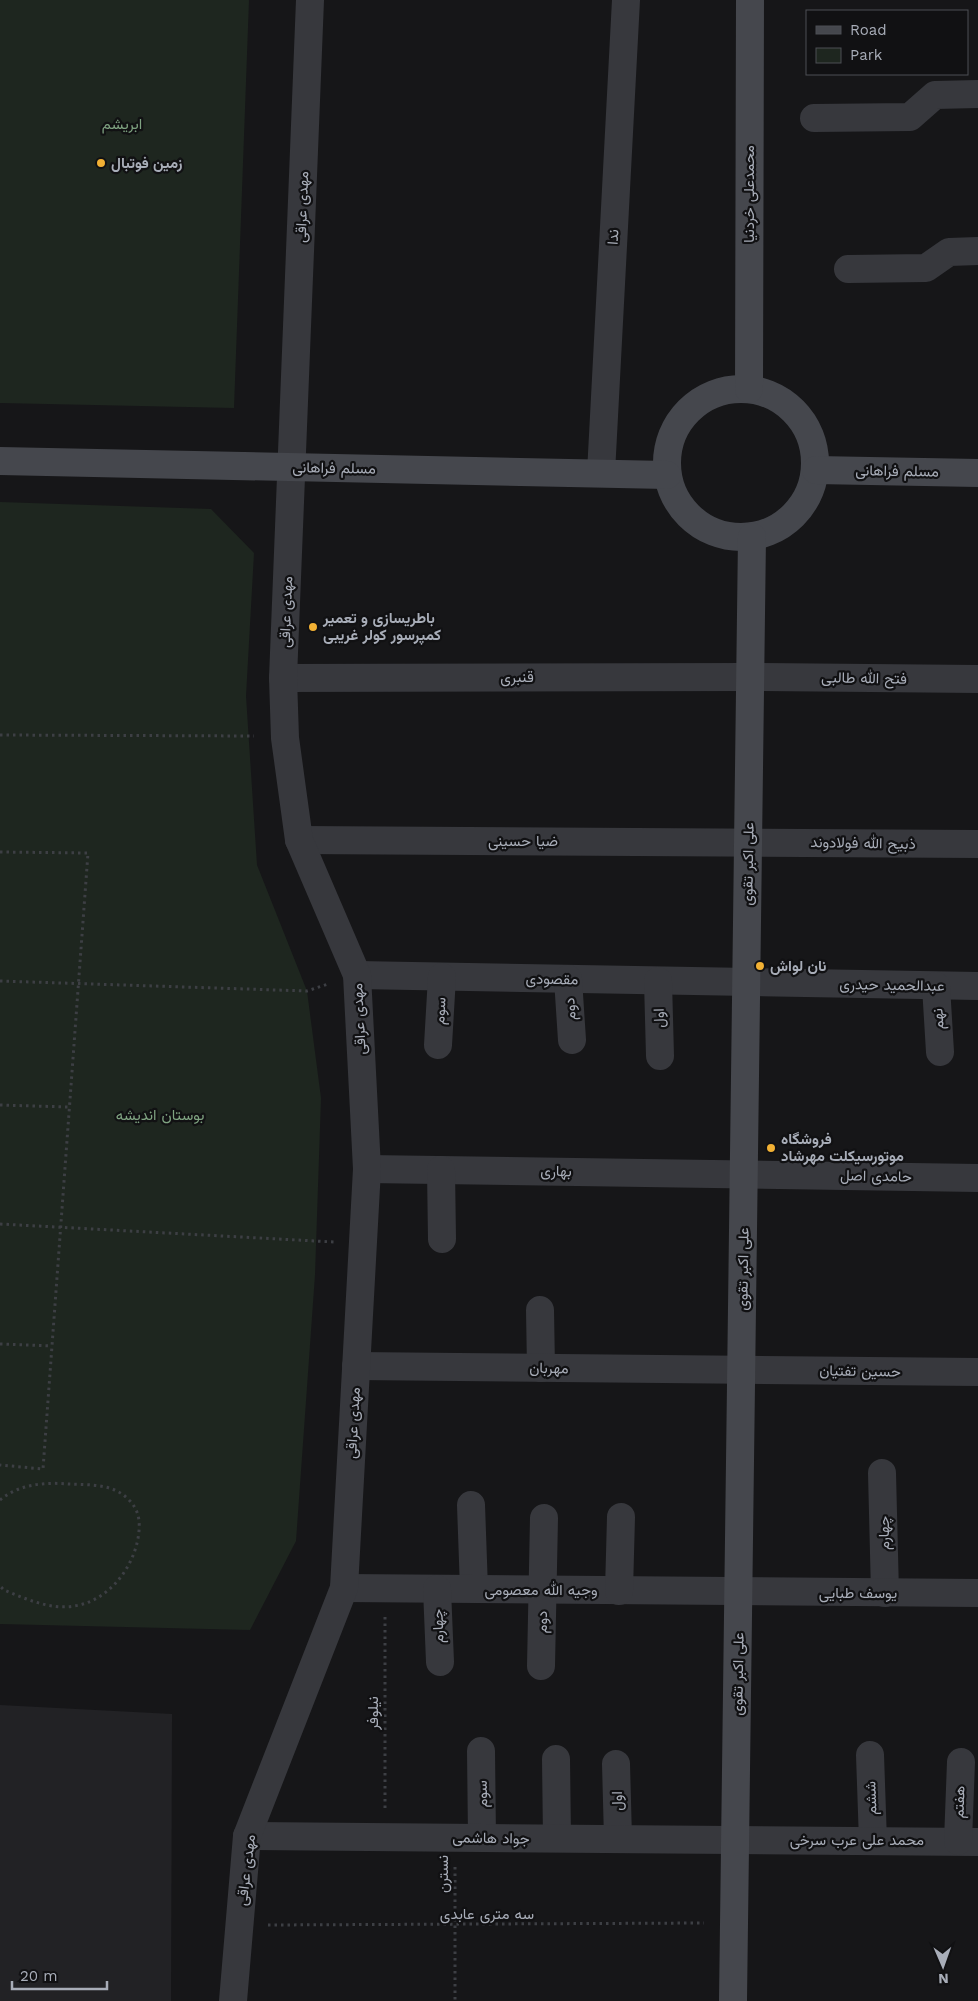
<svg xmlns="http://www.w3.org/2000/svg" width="978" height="2001" viewBox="0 0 978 2001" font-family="'Work Sans',Vazirmatn,sans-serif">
<rect width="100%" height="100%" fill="#161618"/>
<path fill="#222225" d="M0 1705 172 1714 171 2001H0Z"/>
<g fill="#1e261f">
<path d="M0 0H249L234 408 0 403Z"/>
<path d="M0 502 211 509 254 553 246 696 257 865 307 991 321 1098 315 1275 296 1541 250 1630 0 1624Z"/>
</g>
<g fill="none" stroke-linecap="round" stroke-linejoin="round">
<g stroke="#3d3f44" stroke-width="3" stroke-dasharray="2.5 4" stroke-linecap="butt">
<path d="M0 735 254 736"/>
<path d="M0 852 88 853 43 1469 0 1465"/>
<path d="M0 981 307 991 328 984"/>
<path d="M0 1105 69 1107"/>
<path d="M0 1224 334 1242"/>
<path d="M0 1344 52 1346"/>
<path d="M0 1500C19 1484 45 1482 68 1484 89 1485 113 1483 129 1500 138 1509 140 1519 139 1531 136 1565 110 1601 74 1606 50 1610 26 1599 4 1590L0 1586"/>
<path d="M385 1808V1617"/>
<path d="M455 1867V2001"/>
<path d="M268 1925 704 1923"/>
</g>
<g stroke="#37383d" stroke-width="28">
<path d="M814 118 910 117 935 95 978 94"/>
<path d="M848 269 926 268 949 252 978 251"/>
<path d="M601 473 626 0"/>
<path d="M283 678 750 677 978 679"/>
<path d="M299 840 978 844"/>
<path d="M357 975 978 986"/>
<path d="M568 979 572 1040"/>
<path d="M658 981 660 1056"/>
<path d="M936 986 940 1052"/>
<path d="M438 1045 442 977"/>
<path d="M367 1169 978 1178"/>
<path d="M441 1170 442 1239"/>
<path d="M540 1310 541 1368"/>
<path d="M356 1366 978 1372"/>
<path d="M882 1473 885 1593"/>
<path d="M471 1505 474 1589"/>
<path d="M344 1588 978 1593"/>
<path d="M437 1589 440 1662"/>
<path d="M619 1591 621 1517"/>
<path d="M541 1666 544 1518"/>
<path d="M481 1751 482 1837"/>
<path d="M870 1755 873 1841"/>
<path d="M556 1759 557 1838"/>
<path d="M616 1764 618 1838"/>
<path d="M247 1836 978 1842"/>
<path d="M958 1841 961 1762"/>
</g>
<path stroke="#37383d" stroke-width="28" d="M233 2001 247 1836 344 1588 367 1169 357 975 299 840 285 738 283 678 310 0"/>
<g stroke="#45474d" stroke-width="28">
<circle cx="741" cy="463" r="74"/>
<path d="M749 389 750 0"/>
<path d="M0 461 667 475"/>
<path d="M816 470 978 473"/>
<path d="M733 2001 752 537"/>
</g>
</g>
<g fill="#f2b134" stroke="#111113" stroke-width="2">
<circle cx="101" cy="163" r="5"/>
<circle cx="313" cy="627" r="5"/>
<circle cx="760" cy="966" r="5"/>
<circle cx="771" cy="1148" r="5"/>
</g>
<g text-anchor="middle" stroke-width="4.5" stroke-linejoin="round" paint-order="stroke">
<g font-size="15" fill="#7fa381" stroke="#111113">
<text x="122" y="129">ابریشم</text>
<text x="160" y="1120">بوستان اندیشه</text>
</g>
<g font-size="15" font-weight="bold" fill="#a8adb8" stroke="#111113" text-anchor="start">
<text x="111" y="168">زمین فوتبال</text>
<text x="323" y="623">باطریسازی و تعمیر<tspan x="323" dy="17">کمپرسور کولر غریبی</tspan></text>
<text x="770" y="971">نان لواش</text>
<text x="781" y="1144">فروشگاه<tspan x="781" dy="17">موتورسیکلت مهرشاد</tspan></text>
</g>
<g font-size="15" fill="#a8adb8" stroke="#111113">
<text transform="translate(749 194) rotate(-90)" y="5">محمدعلی خردنیا</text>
<text transform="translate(302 207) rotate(-88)" y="5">مهدی عراقی</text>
<text transform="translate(613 237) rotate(-87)" y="5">ندا</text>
<text transform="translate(334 468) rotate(1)" y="5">مسلم فراهانی</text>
<text transform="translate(897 471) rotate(1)" y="5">مسلم فراهانی</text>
<text transform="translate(286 612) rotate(-88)" y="5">مهدی عراقی</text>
<text x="517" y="682">قنبری</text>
<text transform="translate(864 678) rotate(1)" y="5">فتح الله طالبی</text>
<text x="523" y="846">ضیا حسینی</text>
<text transform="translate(863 843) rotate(1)" y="5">ذبیح الله فولادوند</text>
<text transform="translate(748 864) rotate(-89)" y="5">علی اکبر تقوی</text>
<text transform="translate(552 979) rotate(1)" y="5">مقصودی</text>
<text transform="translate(892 985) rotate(1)" y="5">عبدالحمید حیدری</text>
<text transform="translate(570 1009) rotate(-94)" y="5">دوم</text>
<text transform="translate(440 1011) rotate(-87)" y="5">سوم</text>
<text transform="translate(659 1018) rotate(-92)" y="5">اول</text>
<text transform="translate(359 1019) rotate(-93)" y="5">مهدی عراقی</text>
<text transform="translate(938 1019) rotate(-94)" y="5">نهم</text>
<text transform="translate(556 1171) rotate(1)" y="5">بهاری</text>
<text transform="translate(876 1176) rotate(1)" y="5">حامدی اصل</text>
<text transform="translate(743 1269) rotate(-89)" y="5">علی اکبر تقوی</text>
<text transform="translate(549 1368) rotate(1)" y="5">مهربان</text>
<text transform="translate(860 1371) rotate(1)" y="5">حسین تفتیان</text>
<text transform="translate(353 1423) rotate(-87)" y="5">مهدی عراقی</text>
<text transform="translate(884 1533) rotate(-91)" y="5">چهارم</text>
<text x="541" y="1595">وجیه الله معصومی</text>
<text x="858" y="1598">یوسف طبایی</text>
<text transform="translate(542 1622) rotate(-89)" y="5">دوم</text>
<text transform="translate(438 1626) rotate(-92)" y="5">چهارم</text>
<text transform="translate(738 1674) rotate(-89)" y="5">علی اکبر تقوی</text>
<text transform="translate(373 1713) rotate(-90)" y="5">نیلوفر</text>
<text transform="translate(482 1794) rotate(-91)" y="5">سوم</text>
<text transform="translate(871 1798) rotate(-92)" y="5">ششم</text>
<text transform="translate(617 1801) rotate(-91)" y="5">اول</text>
<text transform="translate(959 1802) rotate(-88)" y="5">هفتم</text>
<text transform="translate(491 1838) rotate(1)" y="5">جواد هاشمی</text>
<text x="857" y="1845">محمد علی عرب سرخی</text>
<text transform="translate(246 1870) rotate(-83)" y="5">مهدی عراقی</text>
<text transform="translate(443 1874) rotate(-90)" y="5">نسترن</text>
<text x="487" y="1919">سه متری عابدی</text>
</g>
</g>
<rect x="806" y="10" width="162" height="65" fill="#111113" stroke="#4d4f55"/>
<rect x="816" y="26" width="25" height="8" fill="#45474d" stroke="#4d4f55"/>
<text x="850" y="35" font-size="15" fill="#a8adb8">Road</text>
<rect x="816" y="48" width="25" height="15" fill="#1e261f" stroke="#4d4f55"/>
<text x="850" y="60" font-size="15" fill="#a8adb8">Park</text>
<g transform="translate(943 1966) rotate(178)" stroke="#111113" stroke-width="4" paint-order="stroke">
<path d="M0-4L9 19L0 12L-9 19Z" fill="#a8adb8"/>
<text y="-8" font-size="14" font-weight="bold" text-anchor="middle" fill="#a8adb8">N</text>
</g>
<path d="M12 1981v8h95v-8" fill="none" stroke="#a8adb8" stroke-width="2.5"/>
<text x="20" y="1981" font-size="15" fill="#a8adb8" stroke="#111113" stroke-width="4" paint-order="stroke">20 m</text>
</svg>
